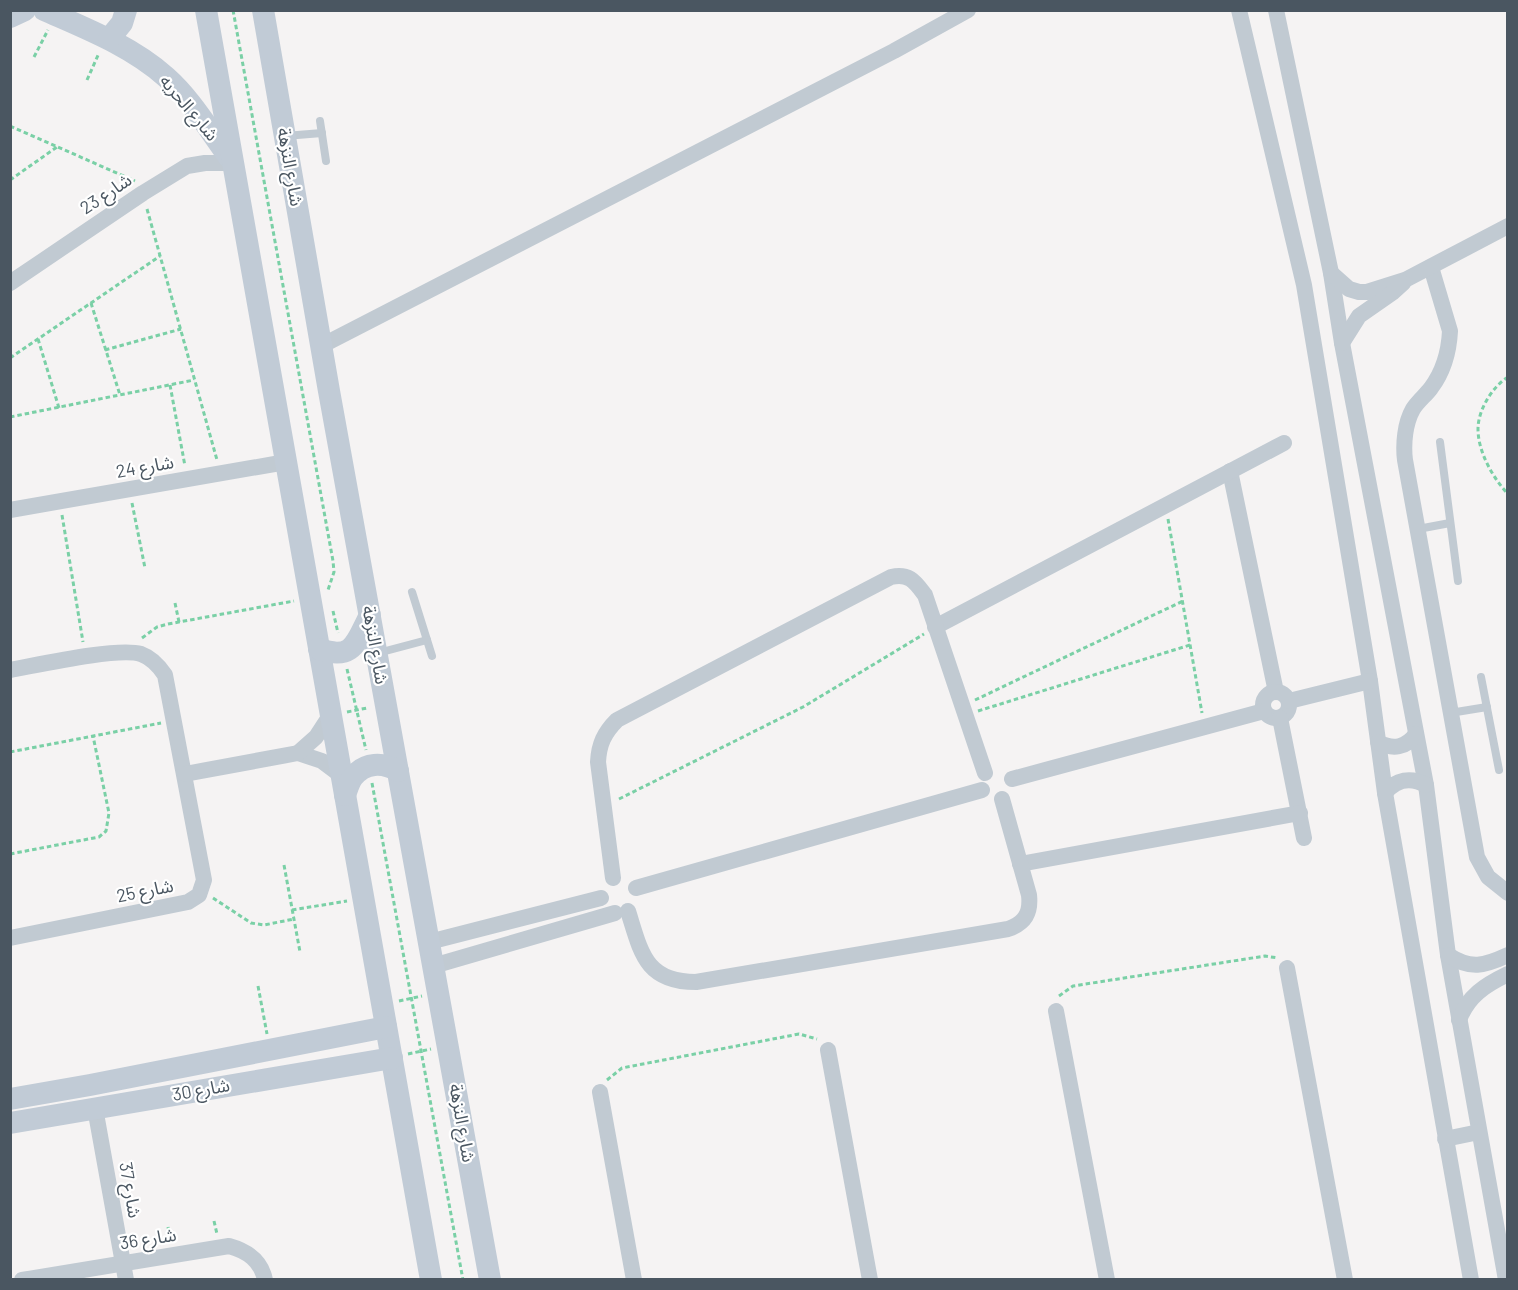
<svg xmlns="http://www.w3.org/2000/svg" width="1518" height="1290" viewBox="0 0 1518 1290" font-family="Barlow,'Noto Sans Arabic',sans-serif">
<rect width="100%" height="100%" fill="#f5f3f3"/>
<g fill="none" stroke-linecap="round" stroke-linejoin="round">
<g stroke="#7ad0a6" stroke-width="3" stroke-dasharray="4.5 3" stroke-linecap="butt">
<path d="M233 10 333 561 334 572 328 590"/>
<path d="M34 57 48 30"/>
<path d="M87 80 99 53"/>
<path d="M10 126 135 181"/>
<path d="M10 180 57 147"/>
<path d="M147 209 217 460"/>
<path d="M91 303 120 395"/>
<path d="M38 339 59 408"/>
<path d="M105 350 181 329"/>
<path d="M10 358 160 256"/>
<path d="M1508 377C1492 387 1478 410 1478 429 1478 452 1493 478 1508 494"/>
<path d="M170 385 185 466"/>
<path d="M10 417 194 380"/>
<path d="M132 503 145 568"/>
<path d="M62 515 83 642"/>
<path d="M1168 519 1202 713"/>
<path d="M175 603 179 622"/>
<path d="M333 611 338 633"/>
<path d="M142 638 157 627 168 624 294 601"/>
<path d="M347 669 366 750"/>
<path d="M975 700 1183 601"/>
<path d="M978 711 1190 645"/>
<path d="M347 712 367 708"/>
<path d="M10 752 161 723"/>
<path d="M372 783 463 1280"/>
<path d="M619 799 803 707 924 634"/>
<path d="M10 854 99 837 106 831 109 813 93 736"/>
<path d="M284 865 300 952"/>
<path d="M213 898 251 923 264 925 294 919"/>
<path d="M292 910 347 901"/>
<path d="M258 986 267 1034"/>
<path d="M1059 996 1073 986 1265 956 1278 958"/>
<path d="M399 1001 422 996"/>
<path d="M408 1054 431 1049"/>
<path d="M607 1080 622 1068 799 1034 817 1039"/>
<path d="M214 1221 217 1234"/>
<path d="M168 1227 171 1241"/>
</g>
<g stroke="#c1cad2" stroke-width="8">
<path d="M320 121 326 161"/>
<path d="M285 136 322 133"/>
<path d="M1440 442 1458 581"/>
<path d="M1418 529 1450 523"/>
<path d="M412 592 432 656"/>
<path d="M378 653 427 640"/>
<path d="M1481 677 1499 770"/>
<path d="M1450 713 1487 707"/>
</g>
<g stroke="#c1cad2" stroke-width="16">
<path d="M1239 10 1304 285 1370 681 1385 793 1471 1280"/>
<path d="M1276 10 1331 273 1342 343 1426 785 1448 955 1506 1280"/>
<path d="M1431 267 1450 331C1449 351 1443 372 1431 388 1426 395 1418 401 1413 409 1405 423 1403 444 1405 460L1477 857 1488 877 1508 893"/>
<path d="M1331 273 1349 289 1359 292H1367L1405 280 1508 226"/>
<path d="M10 283 143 193 187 166 205 163H233"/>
<path d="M1342 343 1359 316 1392 293 1403 283"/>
<path d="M321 346 894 51 968 10"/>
<path d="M1230 471 1276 692"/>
<path d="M10 510 286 462"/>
<path d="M935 627 1284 443"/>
<path d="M10 670C38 665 117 647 141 654 152 658 159 666 165 675L204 880 199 895 188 902 10 938"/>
<circle cx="1276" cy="705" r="13"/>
<path d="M1289 701 1370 681"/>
<path d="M1280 718 1304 838"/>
<path d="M1378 742C1393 750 1406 748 1416 734"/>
<path d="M298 753 322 761 342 776"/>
<path d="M185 774 298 753 316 737 331 714"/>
<path d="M1012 779 1264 711"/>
<path d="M1385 793C1396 779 1411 777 1426 785"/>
<path d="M1020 864 1300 813"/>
<path d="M613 878 598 762C599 744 604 733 617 720L891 577C910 573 915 582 925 595L985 773"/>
<path d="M636 888 982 790"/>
<path d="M628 911C641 952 645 982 696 982L1008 929C1025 923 1031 913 1029 895L1002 799"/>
<path d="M429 942 601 898"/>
<path d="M1448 955C1471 970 1484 966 1508 955"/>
<path d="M433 966 615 913"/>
<path d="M1287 968 1345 1280"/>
<path d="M1056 1011 1107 1280"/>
<path d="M1459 1020C1468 996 1485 985 1508 974"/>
<path d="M828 1050 870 1280"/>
<path d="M600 1092 634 1280"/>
<path d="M95 1108 126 1280"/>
<path d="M1445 1139 1479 1132"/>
<path d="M22 1280 229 1246C247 1251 261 1260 265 1280"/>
</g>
<g stroke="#c1cbd6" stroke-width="22">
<path d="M44 10C87 29 131 46 166 77 191 99 209 130 229 157"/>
<path d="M206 10 431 1280"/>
<path d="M263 10 329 391 490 1280"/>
<path d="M10 17 25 10"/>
<path d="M109 39 122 23 126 10"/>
<path d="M319 649C354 661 356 642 370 615"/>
<path d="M345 795C347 790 349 782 353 777 365 762 383 762 398 771"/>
<path d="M10 1099 90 1085 386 1027"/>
<path d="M10 1123 392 1058"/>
</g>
</g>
<g text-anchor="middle" stroke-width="4.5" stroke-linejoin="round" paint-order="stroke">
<g font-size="18" fill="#4a5661" stroke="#fff">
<text transform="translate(189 108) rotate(50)" y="6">شارع الحريه</text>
<text transform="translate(290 167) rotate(80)" y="6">شارع النزهة</text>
<text transform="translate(106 194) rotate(-34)" y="6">شارع 23</text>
<text transform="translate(145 467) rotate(-10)" y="6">شارع 24</text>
<text transform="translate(375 645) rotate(80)" y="6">شارع النزهة</text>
<text transform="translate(145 891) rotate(-11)" y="6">شارع 25</text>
<text transform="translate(201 1090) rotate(-10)" y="6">شارع 30</text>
<text transform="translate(462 1123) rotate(80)" y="6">شارع النزهة</text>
<text transform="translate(130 1190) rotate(80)" y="6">شارع 37</text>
<text transform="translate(148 1239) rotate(-9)" y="6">شارع 36</text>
</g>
</g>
<rect width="1518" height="1290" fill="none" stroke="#4a5661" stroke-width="24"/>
</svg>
